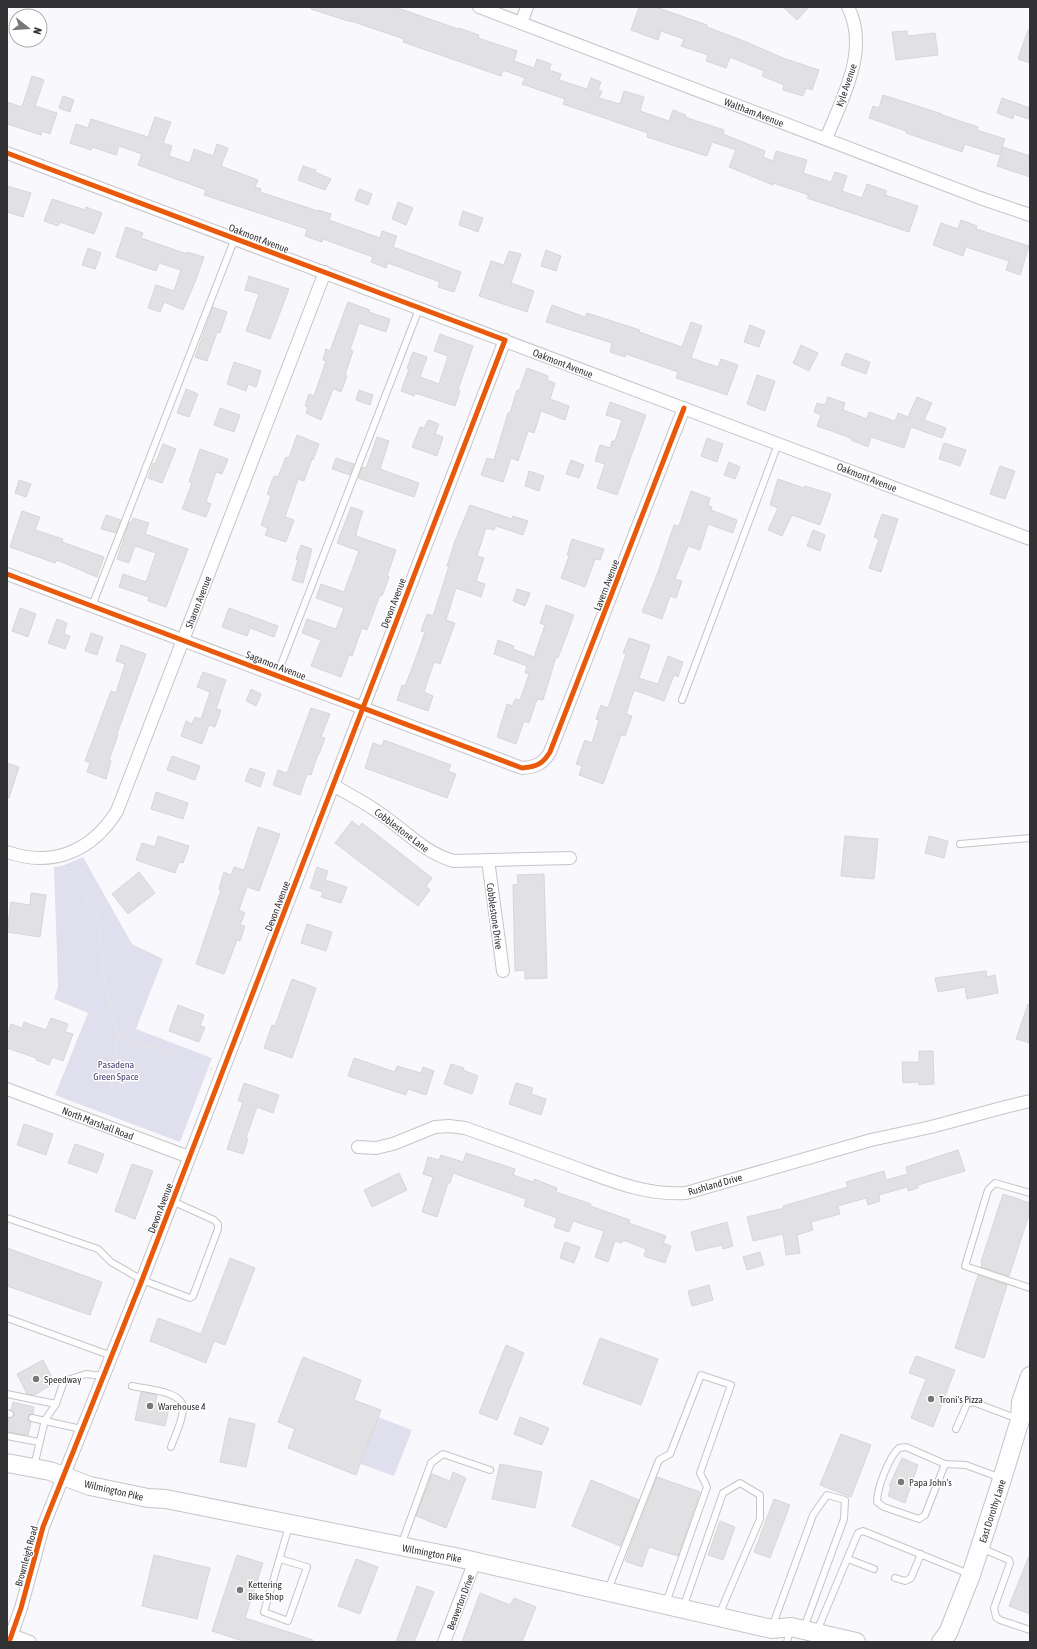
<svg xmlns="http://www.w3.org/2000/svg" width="1037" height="1649" viewBox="0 0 1037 1649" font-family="'Asap Condensed',sans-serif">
<rect width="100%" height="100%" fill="#f9f9fd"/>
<g fill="#dfdfee">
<path d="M83 857 132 944 163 959 136 1029 212 1058 180 1142 55 1095 88 1013 54 999 58 987 54 867 62 866Z"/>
<path d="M378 1417 412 1430 394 1476 361 1464Z"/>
</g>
<g fill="#e1e0e2" stroke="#d7d6d8">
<path d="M311 7H395L458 29 459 28 479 35 478 38 517 51 514 61 534 68 537 59 551 64 549 70 561 74 559 80 587 89 591 78 601 82 598 90 602 91 599 98 620 104 624 91 644 97 640 111 669 121 673 110 686 115 685 117 724 130 723 134 765 151 763 157 773 161 776 151 807 160 803 173 831 182 835 172 847 176 842 191 862 198 867 184 887 191 885 195 918 206 909 232 807 198 809 195 773 183V185L729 167 736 150 712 142 707 156 675 146 647 137 648 133 563 104 565 99 522 84 525 78 503 70 501 76 403 42 404 39 351 21V22L311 9Z"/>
<path d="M639 7H656L707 25V27L744 41 783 58 819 70 812 90 806 88 803 96 783 90 784 85 762 76 764 71 730 57 726 68 706 61 708 55 681 46 684 39 661 31 658 40 631 30Z"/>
<path d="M783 7H809L797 20Z"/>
<path d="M1028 30H1030V63L1018 59Z"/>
<path d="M907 31V36L935 33 938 55 896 60 892 32Z"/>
<path d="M32 76 44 80 35 106 57 113 50 134 42 131 41 135 7 124V102L22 107Z"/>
<path d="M883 95 942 114V115L978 127 977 130 1005 139 999 155 965 144 962 152 906 133V131L869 118 873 106 879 108Z"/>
<path d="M63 96 74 100 70 112 59 108Z"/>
<path d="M1002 98 1030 108 1028 119 1014 114 1013 119 997 113Z"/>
<path d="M155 117 171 122 163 143 172 146 169 156 190 163 194 149 213 156 217 144 228 148 221 166 258 180 255 187 261 189 260 192 318 211V210L331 214 329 220 380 238 382 231 397 236 393 247 461 272 454 292 438 287 440 282 388 263 386 268 371 262 373 257 323 239 322 242 305 236 307 229 204 195 206 190 138 165 142 154 119 146 116 155 92 147 91 150 70 143 76 124 88 128 91 119 148 137Z"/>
<path d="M1003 147 1030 156V177L997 166Z"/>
<path d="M303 166 316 170 315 172 331 179 325 190 298 180Z"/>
<path d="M7 186 31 193 23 217 7 212Z"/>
<path d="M359 189 372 194 368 205 355 200Z"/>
<path d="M52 199 85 210 86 207 102 213 94 234 60 222 58 226 44 221Z"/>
<path d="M398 202 413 208 406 225 392 219Z"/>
<path d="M463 211 483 218 478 232 459 225Z"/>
<path d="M961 220 977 226 976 229 1029 246 1020 275 1006 270 1009 261 966 247 963 256 933 245 941 223 958 229Z"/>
<path d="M126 227 143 233 141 238 187 254V252L204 257 195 282 183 310 164 302 160 312 148 308 156 285 174 291 181 270 159 263 156 271 116 257Z"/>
<path d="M88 248 101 253 95 269 82 265Z"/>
<path d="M546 250 561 256 556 271 541 266Z"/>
<path d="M509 251 521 254 511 283 534 291 527 312 479 296 491 261 504 265Z"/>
<path d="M249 276 289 289 270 339 246 331 259 294 245 290Z"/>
<path d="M348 302 370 310 369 312 390 319 386 332 359 323 350 350 353 351 345 375 347 376 341 392 333 389 321 420 306 413 308 407 305 406 309 394 314 396 326 361 323 360 326 349 330 351Z"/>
<path d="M552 305 585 317 587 313 640 330 639 332 682 347 691 322 702 326 691 358 718 367 721 359 738 365 727 395 676 378 678 372 626 354 625 357 610 352 612 343 546 322Z"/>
<path d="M213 307 227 312 220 333 217 332 207 361 195 357Z"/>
<path d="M750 325 765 331 759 347 744 342Z"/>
<path d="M440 334 473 346 458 390 460 391 455 406 415 393 414 396 401 391 409 369 407 368 413 352 427 357 420 377 439 384 448 356 434 351Z"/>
<path d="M801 345 818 353 809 371 793 363Z"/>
<path d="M846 353 870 362 866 374 841 365Z"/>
<path d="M234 362 261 371 256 387 248 384 246 391 227 384Z"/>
<path d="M527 368 548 376 547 380 555 383 550 399 569 406 565 420 541 411 534 433 528 431 518 461 511 458 503 482 481 475 487 458 494 460 508 413H510L517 390 519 391Z"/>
<path d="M757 375 775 381 765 411 747 404Z"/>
<path d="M186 389 198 394 189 417 177 413Z"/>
<path d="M359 390 373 395 370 405 356 400Z"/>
<path d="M828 397 845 403 843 410 867 419 869 412 895 421 898 413 908 417 917 397 932 403 924 420 946 428 942 438 911 427 904 448 871 437 868 447 851 440V438L817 426 821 415 814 412 817 403 825 405Z"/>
<path d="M610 402 646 415 617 495 597 488 605 464 595 461 600 445 610 448 612 441H615L622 420 606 415Z"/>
<path d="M220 408 240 415 234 432 214 425Z"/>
<path d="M428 420 439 424 435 434 443 437 437 456 412 447 420 427 424 428Z"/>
<path d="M297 435 319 444 313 460 312 459 304 481 298 479 285 517 294 520 286 542 265 535 268 528 261 525 271 496 267 494 274 476 278 477 286 457 289 458Z"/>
<path d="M377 437 389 441 380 469 419 483 414 497 358 478 362 467 366 468Z"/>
<path d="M707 438 723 444 717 462 701 456Z"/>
<path d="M944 443 966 450 960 466 939 459Z"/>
<path d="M163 444 176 449 162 483 148 478 153 463 155 464Z"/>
<path d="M200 449 228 459 222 474 216 472 206 502 211 504 206 517 182 509 192 483 189 482Z"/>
<path d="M336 458 354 464 350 475 332 469Z"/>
<path d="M571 460 584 465 579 478 566 474Z"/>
<path d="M729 462 740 467 735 479 724 475Z"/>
<path d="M1000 466 1015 471 1005 499 990 494Z"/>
<path d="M529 471 544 476 539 491 525 486Z"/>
<path d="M778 479 804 488 805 486 831 494 820 525 792 515 782 536 768 530 778 508 770 505Z"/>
<path d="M19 480 31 484 26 497 15 493Z"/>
<path d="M691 491 710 498 708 506 712 507 711 510 737 520 733 533 708 524 700 550 688 546 675 579 682 581 676 598 670 596 662 619 642 612 658 572 674 525 679 526Z"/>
<path d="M470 505 512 519 513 516 528 521 523 535 496 526 494 530 486 528 477 556 484 558 476 581 485 584 481 597 456 588 446 620 455 623 440 664 434 662 424 692 433 696 428 711 397 700 402 685 405 686 414 663 425 632 421 631 427 614 433 616 449 566H447L455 541Z"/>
<path d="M351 507 363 511 356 533 357 534 356 536 396 550 387 576 389 577 382 596 380 595 367 630 362 628 352 656 349 655 341 677 311 666 321 640 302 633 307 619 336 629 344 608 316 598 321 584 344 592 359 551 337 543Z"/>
<path d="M22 511 40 517 35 530 63 539 62 542 104 557 97 577 57 560 55 563 10 547Z"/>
<path d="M882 514 898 519 881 572 869 568 879 539 874 537Z"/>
<path d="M106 515 121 520 116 533 101 529Z"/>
<path d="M133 518 149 523 145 534 188 549 166 607 148 601 149 597 119 587 123 574 146 582 156 553 135 546 129 563 117 559 129 522 131 523Z"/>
<path d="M813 530 825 535 820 551 807 546Z"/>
<path d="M572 539 604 549 600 560 595 559 585 587 561 578 569 556 567 555Z"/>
<path d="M301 545 312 549 303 583 292 580 298 560 296 559Z"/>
<path d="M517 589 530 593 525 606 513 601Z"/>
<path d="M546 605 574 615 558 658 556 657 543 700 537 699 529 723 524 721 516 744 497 737 507 704 512 706 515 699 520 700 529 674 525 673 527 666 494 654 498 640 514 646 513 649 534 657 545 625 540 623Z"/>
<path d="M20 608 36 614 28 637 12 631Z"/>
<path d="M229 608 278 626 274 637 250 628 247 636 222 627Z"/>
<path d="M57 619 67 623 64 634 70 636 65 649 48 643Z"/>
<path d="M91 633 103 637 97 655 85 651Z"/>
<path d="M629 638 650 645 639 678 658 684 668 656 683 662 678 677 674 675 664 701 634 690 626 714 632 716 625 736 621 735 603 784 579 775 582 766 576 764 585 740 592 743 599 720 596 719 601 705 608 708 626 654 623 653Z"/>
<path d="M121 645 146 654 117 734 118 735 109 760 111 761 106 779 87 772 90 763 85 761 111 691 116 693 125 664 116 661Z"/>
<path d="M203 672 226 680 216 709 221 710 215 727 209 725 202 744 181 736 186 721 192 724 195 717 201 719 210 692 197 687Z"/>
<path d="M251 689 261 694 256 706 246 701Z"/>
<path d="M311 708 330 714 321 737 325 738 319 754H318L311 775 307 774 300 795 273 785 278 770 287 773Z"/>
<path d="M384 740 451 765 448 771 456 774 447 798 365 768 373 743 382 746Z"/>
<path d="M172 756 200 766 195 780 167 770Z"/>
<path d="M7 763 19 767 9 798H7Z"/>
<path d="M250 768 265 773 260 787 245 781Z"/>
<path d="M156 792 188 803 183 819 151 809Z"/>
<path d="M352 821 359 827 362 823 432 878 426 886 430 890 418 906 335 843Z"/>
<path d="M258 827 280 834 259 891 247 887 239 910 245 913 240 925 245 926 240 941 237 940 224 974 196 964 221 890 219 889 224 872 231 875 234 867 244 870Z"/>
<path d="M158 836 189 846 183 863 179 862 175 873 136 860 142 843 155 847Z"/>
<path d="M845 836 878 839 874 879 841 876Z"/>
<path d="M929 836 948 841 944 858 925 853Z"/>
<path d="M317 867 328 871 325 880 347 887 341 903 321 897 323 892 310 888Z"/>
<path d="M139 872 155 893 128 914 112 894Z"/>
<path d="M544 874 547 978 525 979V970L515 971 513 885 518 884 517 875Z"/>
<path d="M31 893 46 895 40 937 7 932 11 902 30 905Z"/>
<path d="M307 924 332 932 326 951 301 943Z"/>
<path d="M986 971 987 977 995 975 998 993 967 999 965 987 938 992 935 978Z"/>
<path d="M292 979 316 988 292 1058 264 1048 272 1025 275 1026Z"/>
<path d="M1028 1004 1030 1005V1043L1016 1039Z"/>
<path d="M178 1005 204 1015 200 1026 205 1027 199 1042 169 1031Z"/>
<path d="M51 1018 68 1024 65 1032 73 1034 63 1061 52 1057 49 1065 36 1060V1058L7 1048V1036L11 1024 22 1028 24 1022 46 1030Z"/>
<path d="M919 1051H933L934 1084 919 1085V1082L903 1083 902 1062H919Z"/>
<path d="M354 1058 395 1072 397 1066 421 1073 423 1067 434 1071 426 1095 408 1089 406 1095 348 1076Z"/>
<path d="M451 1064 464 1068 463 1070 478 1076 472 1094 444 1084Z"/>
<path d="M244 1083 279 1095 273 1113 257 1107 246 1138 248 1139 243 1154 227 1149 243 1102 238 1101Z"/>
<path d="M516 1083 533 1088 531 1094 546 1099 541 1115 509 1104Z"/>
<path d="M24 1124 53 1134 46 1155 17 1145Z"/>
<path d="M75 1144 104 1154 97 1173 68 1163Z"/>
<path d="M958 1150 965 1171 918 1185V1188L908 1191 907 1187 879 1195 880 1201 868 1205 866 1198 838 1206 840 1214 811 1222 813 1230 797 1235 800 1253 786 1255 783 1234 753 1241 747 1217 784 1208 783 1206 848 1187 846 1182 884 1171 886 1180 908 1174 906 1167Z"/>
<path d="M466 1153 515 1169 513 1175 533 1182 534 1179 557 1188 556 1192 591 1204 590 1206 630 1220 629 1223 666 1236 663 1243 671 1246 665 1263 644 1256 646 1249 623 1240 622 1243 615 1241 608 1262 595 1257 604 1231 573 1221 569 1232 554 1227 557 1218 524 1206 526 1199 453 1173 450 1183H448L437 1217 422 1212 433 1177 423 1174 428 1157 439 1160 441 1155 463 1162Z"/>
<path d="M132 1164 153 1171 135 1219 115 1211Z"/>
<path d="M399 1173 407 1190 372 1207 364 1190Z"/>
<path d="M1003 1194 1030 1203V1212L1009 1276 981 1267 982 1263 981 1262Z"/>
<path d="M727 1222 733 1246 723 1249 722 1245 696 1251 691 1232Z"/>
<path d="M565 1242 580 1247 574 1263 560 1258Z"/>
<path d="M7 1248 102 1282 90 1315 7 1286Z"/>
<path d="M760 1252 764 1265 747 1270 743 1257Z"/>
<path d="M230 1258 255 1268 225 1345 214 1341 206 1363 150 1341 158 1318 201 1334Z"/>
<path d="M978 1275 1007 1285 984 1358 955 1348Z"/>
<path d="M709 1285 713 1300 692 1306 688 1291Z"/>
<path d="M600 1338 658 1359 641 1405 583 1384Z"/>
<path d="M506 1345 524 1353 497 1420 479 1413Z"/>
<path d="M916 1356 955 1370 933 1427 911 1418 926 1379 909 1373Z"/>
<path d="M303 1357 361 1380 354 1400 381 1410 356 1475 288 1448 295 1429 278 1422Z"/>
<path d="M43 1360 55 1383 34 1395 27 1394 17 1374Z"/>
<path d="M141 1392 157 1395 155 1405 169 1408 165 1426 135 1420Z"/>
<path d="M13 1402 34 1407 33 1414 29 1415 28 1417 29 1421 31 1422 28 1435 7 1432 9 1418 14 1415 11 1410Z"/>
<path d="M520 1417 549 1428 542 1445 514 1434Z"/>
<path d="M229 1418 255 1424 246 1467 220 1462Z"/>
<path d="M841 1434 871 1445 851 1497 820 1485Z"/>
<path d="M902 1458 918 1465 905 1503 888 1496 891 1487 889 1486Z"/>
<path d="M500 1464 542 1472 535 1508 492 1499Z"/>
<path d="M453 1472 466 1478 446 1528 416 1516 432 1474 450 1481Z"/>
<path d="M657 1477 700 1492 678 1556 649 1547 642 1567 625 1561Z"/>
<path d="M591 1480 639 1500 620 1546 572 1526Z"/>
<path d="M774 1499 790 1505 770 1558 754 1552Z"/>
<path d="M720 1521 735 1527 723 1560 708 1555Z"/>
<path d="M154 1555 210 1568 197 1619 142 1606Z"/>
<path d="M237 1555 263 1563 245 1618 313 1640 312 1642H246L212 1631Z"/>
<path d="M1029 1556H1030V1614L1009 1606Z"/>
<path d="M356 1559 378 1567 360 1614 338 1606Z"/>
<path d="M417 1586 434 1592 414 1642H396Z"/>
<path d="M480 1593 510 1605 514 1598 536 1607 522 1642H462Z"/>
</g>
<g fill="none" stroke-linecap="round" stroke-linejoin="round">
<g stroke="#c5c5c8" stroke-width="8">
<g id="service">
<path d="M92 606 235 238"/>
<path d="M277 675 419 309"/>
<path d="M682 700 778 444"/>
<path d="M960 844 1030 838"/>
<path d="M1030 1193 995 1183 988 1190 965 1266 1030 1288"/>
<path d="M7 1218 98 1249 111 1262 142 1280 190 1298 193 1296 218 1229V1224L214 1220 172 1201"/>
<path d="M7 1318 112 1356"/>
<path d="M132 1386C145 1389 183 1391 183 1408 183 1421 175 1435 171 1447"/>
<path d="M7 1394 56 1404"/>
<path d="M7 1413 10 1414"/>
<path d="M32 1418 81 1429"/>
<path d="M956 1429 967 1404 973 1402 1018 1419"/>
<path d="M7 1436 39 1442"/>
<path d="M945 1464 925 1515 919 1519 884 1507 877 1502C877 1488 889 1457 899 1448L906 1447 945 1464 966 1465 1001 1478"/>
<path d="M34 1466 45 1420 56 1404 64 1381 86 1374 104 1376"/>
<path d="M401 1545 431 1463 443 1454 490 1470"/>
<path d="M981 1548 1009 1560 1010 1563 994 1608 996 1617 1000 1620 1030 1630"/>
<path d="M280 1559 307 1567 288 1621 264 1612 289 1526"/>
<path d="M848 1559 874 1569"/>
<path d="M895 1578 905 1581 911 1578 921 1554"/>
<path d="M608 1590 659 1460 670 1454 701 1375 731 1385 700 1473 707 1487 666 1603"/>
<path d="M683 1608 723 1493 740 1483 760 1495V1519L719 1615"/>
<path d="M772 1627 813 1515 827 1495 845 1500 844 1519 804 1628"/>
<path d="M817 1631 858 1533 863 1531 969 1574"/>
<path d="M787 1642 790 1630"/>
</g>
</g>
<g stroke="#c5c5c8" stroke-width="14">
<g id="minor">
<path d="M479 7 980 198 1030 215"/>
<path d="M521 23 527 7"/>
<path d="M826 139C842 98 870 50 848 7"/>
<path d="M7 153 1030 539"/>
<path d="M7 574 522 768C536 767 543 764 550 752L684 408"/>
<path d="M333 785C348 794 364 802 378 812 404 829 424 853 454 861L570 858"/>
<path d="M7 852C53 868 92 851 117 811L325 272"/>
<path d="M488 860 503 971"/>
<path d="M7 1089 189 1157"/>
<path d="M358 1147 376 1148 393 1144 435 1127 449 1126 465 1128C499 1140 534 1153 568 1165 607 1179 645 1196 686 1193L871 1140 931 1127 1005 1107 1030 1101"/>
<path d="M12 1635 30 1642"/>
<path d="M9 1642 21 1608 43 1527 142 1280 505 340"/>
<path d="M444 1642 475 1561"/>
</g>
</g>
<g stroke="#c5c5c8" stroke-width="20">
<g id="primary">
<path d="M7 1463 50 1471 90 1486 148 1498 166 1499 455 1557 772 1629 791 1627 856 1642"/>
<path d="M941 1642 948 1633 971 1575 1002 1479 1020 1420 1021 1402 1030 1376"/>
</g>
</g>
<g stroke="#e5e5e5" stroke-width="2.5" stroke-dasharray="3 2" stroke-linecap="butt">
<path d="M64 867 94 910 100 927 104 981 117 1033V1065L110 1091 102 1111"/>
<path d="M117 1033 138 1043 176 1054 212 1069"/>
</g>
<use href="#service" stroke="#fefeff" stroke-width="6"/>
<use href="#minor" stroke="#fefeff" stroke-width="12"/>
<use href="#primary" stroke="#fefeff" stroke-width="18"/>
<g stroke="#fff" stroke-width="8">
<g id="cycleway">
<path d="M7 153 505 340 142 1280 43 1527 21 1608 9 1642"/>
<path d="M7 574 522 768C536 767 543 764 550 752L684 408"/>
</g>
</g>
<use href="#cycleway" stroke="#e8590c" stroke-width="5"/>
</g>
<g fill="#78787a" stroke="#fff" stroke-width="1.5">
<circle cx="36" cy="1379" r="4"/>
<circle cx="931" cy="1399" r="4"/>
<circle cx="150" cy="1406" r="4"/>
<circle cx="901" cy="1482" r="4"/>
<circle cx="240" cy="1590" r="4"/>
</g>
<g text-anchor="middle" stroke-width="3" stroke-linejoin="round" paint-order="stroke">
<g font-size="10" fill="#323234" stroke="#fff">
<text transform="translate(846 85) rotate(-71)" y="4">Kyle Avenue</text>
<text transform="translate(754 112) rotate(21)" y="4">Waltham Avenue</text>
<text transform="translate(259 238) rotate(21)" y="4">Oakmont Avenue</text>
<text transform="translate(563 363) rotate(21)" y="4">Oakmont Avenue</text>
<text transform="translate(867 477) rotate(21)" y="4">Oakmont Avenue</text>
<text transform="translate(606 585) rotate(-69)" y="4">Lavern Avenue</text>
<text transform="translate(198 602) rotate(-69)" y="4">Sharon Avenue</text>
<text transform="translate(393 603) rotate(-69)" y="4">Devon Avenue</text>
<text transform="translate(276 665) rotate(21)" y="4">Sagamon Avenue</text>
<text transform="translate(402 830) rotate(37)" y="4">Cobblestone Lane</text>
<text transform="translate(277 906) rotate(-69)" y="4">Devon Avenue</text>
<text transform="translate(495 916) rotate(82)" y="4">Cobblestone Drive</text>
<text transform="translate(98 1123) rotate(21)" y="4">North Marshall Road</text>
<text transform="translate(715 1184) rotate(-16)" y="4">Rushland Drive</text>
<text transform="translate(160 1208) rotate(-69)" y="4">Devon Avenue</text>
<text transform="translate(114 1490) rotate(13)" y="4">Wilmington Pike</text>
<text transform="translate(992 1511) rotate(-72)" y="4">East Dorothy Lane</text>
<text transform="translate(432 1553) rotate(11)" y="4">Wilmington Pike</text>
<text transform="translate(26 1556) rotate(-75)" y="4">Brownleigh Road</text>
<text transform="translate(460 1602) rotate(-69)" y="4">Beaverton Drive</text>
</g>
<g font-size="10" fill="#494376" stroke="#fff">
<text x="116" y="1068">Pasadena<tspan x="116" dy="12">Green Space</tspan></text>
</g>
<g font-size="10" fill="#323234" stroke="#fff" text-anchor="start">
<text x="44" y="1383">Speedway</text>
<text x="939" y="1403">Troni's Pizza</text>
<text x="158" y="1410">Warehouse 4</text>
<text x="909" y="1486">Papa John's</text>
<text x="248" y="1588">Kettering<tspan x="248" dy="12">Bike Shop</tspan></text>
</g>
</g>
<rect width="1037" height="1649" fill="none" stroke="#323234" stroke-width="16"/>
<g transform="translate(28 28) rotate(107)"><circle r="19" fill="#ffffff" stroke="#adadae"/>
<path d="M0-3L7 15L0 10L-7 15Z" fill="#78787a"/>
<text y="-6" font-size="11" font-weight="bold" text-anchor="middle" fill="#323234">N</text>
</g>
</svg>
